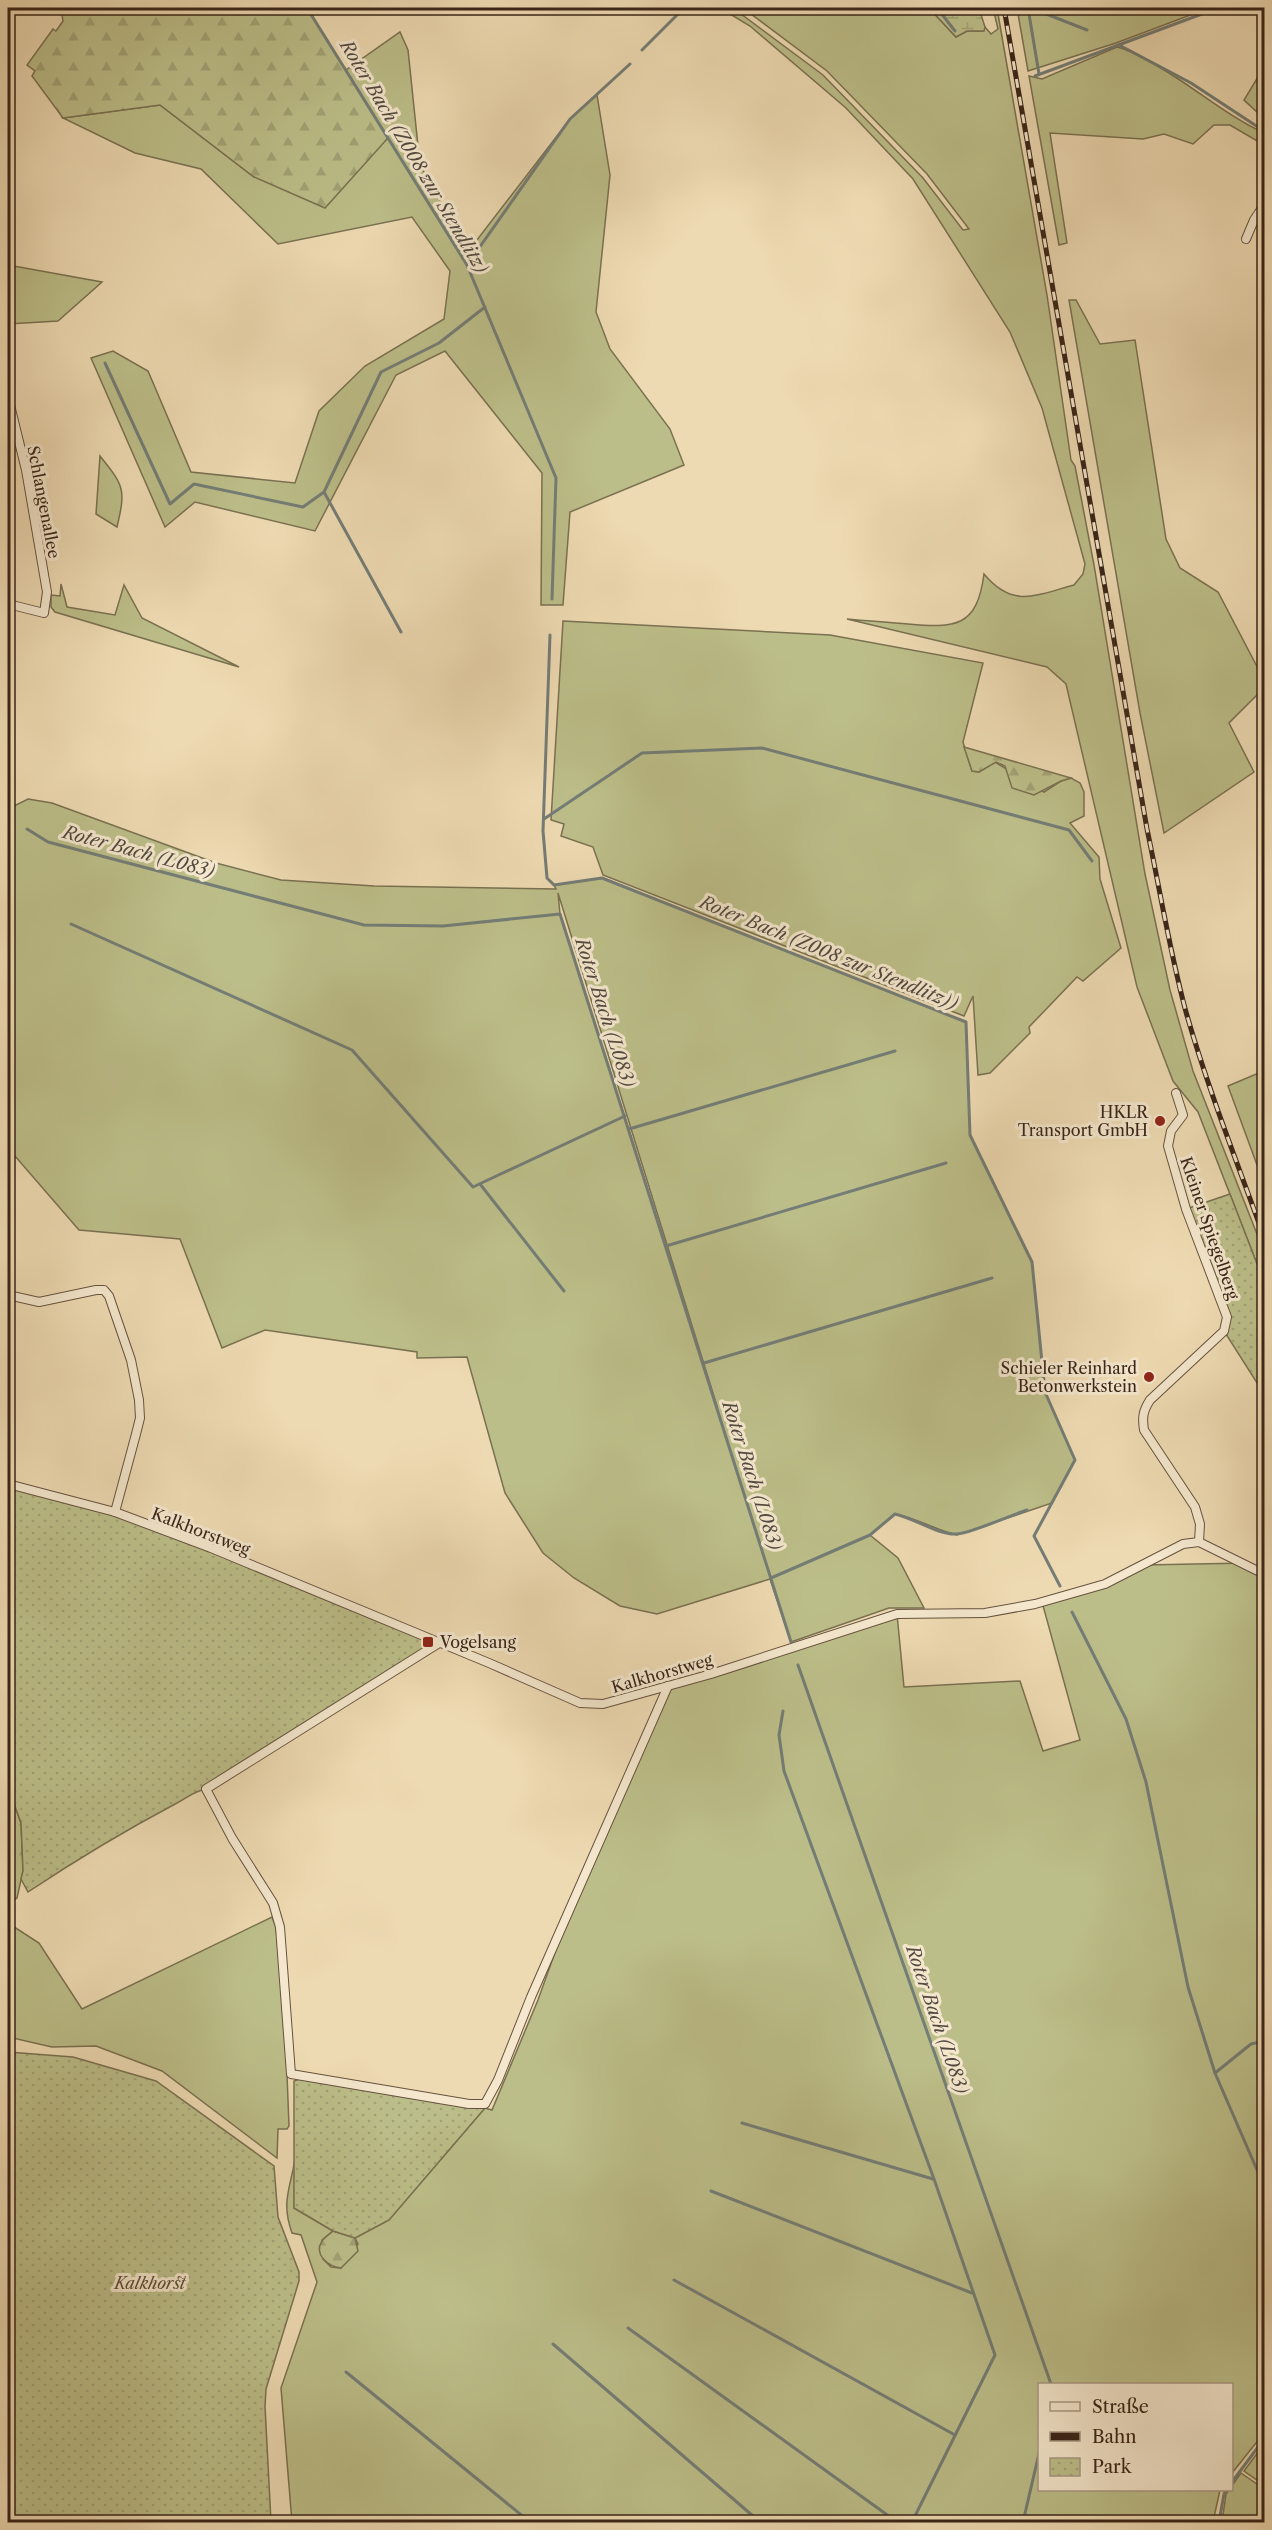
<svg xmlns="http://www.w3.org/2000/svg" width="1272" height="2530" viewBox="0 0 1272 2530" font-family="'Libre Caslon Text',serif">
<defs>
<pattern id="forest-firs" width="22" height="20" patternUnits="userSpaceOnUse" patternTransform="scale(1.5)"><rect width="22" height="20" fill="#bcbe89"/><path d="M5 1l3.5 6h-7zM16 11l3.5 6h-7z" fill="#a2a376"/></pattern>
<pattern id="wetland-marsh" width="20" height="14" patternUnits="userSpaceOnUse" patternTransform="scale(1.5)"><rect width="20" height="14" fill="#bcbe89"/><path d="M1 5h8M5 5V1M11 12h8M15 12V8" fill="none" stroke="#a2a376"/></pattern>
<pattern id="park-dots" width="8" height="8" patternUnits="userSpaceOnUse" patternTransform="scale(1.5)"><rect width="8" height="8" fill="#bcbe89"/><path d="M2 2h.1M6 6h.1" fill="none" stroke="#a2a376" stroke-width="1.8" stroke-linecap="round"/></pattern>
</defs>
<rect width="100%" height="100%" fill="#eedab2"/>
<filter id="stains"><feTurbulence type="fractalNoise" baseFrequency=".00333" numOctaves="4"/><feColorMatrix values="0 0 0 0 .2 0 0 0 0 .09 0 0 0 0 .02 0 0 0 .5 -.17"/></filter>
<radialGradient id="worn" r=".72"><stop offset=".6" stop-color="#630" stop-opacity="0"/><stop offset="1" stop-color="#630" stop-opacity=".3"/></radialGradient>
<g fill="#bcbe89" stroke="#7a7151" stroke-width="1.5" fill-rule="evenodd">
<path d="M720 8H733L823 75 923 178 963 230 969 229 927 174 827 71 743 8H929L956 37 967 31H983L985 27 991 34 998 29 993 8H997L1047 295 1071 460 1075 466 1094 565 1145 874 1170 990 1193 1071 1264 1252V1282L1198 1112 1173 1081 1137 987 1066 684 1047 667 847 619C867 621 888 622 908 624 955 628 977 628 984 574 1013 609 1036 595 1074 585L1083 574 1085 564 1042 408 1010 332 913 179 846 108 750 26Z"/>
<path d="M1017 8H1209L1116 43 1028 71Z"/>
<path d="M400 32 408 50 420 165 461 237 477 240 570 119 597 95 610 175 596 312 610 349 670 429 684 465 570 512 563 605H541L542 473 445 351 396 375 315 531 195 502 165 527 91 358 113 351 148 371 191 472 295 483 319 411 365 366 444 319 450 271 412 217 278 244 201 169 135 153 63 118 160 105 254 177 388 138 346 70Z"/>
<path d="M1117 47C1131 50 1146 60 1159 67 1194 87 1227 116 1264 133V145L1230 125H1214L1193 144 1164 134 1143 139 1050 133 1067 243 1059 245 1029 76 1042 79Z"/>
<path d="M1264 67V115L1257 112 1244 100Z"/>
<path d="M8 265 102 282 58 321 8 324Z"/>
<path d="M1069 300H1076L1100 344 1135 340 1166 539 1180 568 1218 592 1264 680V688L1229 723 1254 772 1164 833 1140 713Z"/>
<path d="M100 456C124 486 126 489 117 527L96 514Z"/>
<path d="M61 584 67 607 115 615 124 585 142 618 239 667 55 612 51 607V595L60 596Z"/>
<path d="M563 621 830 635 983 663 963 742 972 771 979 772 995 762 1044 792 1061 781 1071 778 1080 783 1084 792V816L1070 823 1099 857 1100 879 1121 948 1083 981 1077 977 1029 1027 1030 1033 990 1073 978 1075 973 996 964 1016 603 875 593 847 561 836 564 824 551 820Z"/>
<path d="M28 799 52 803 216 863 281 880 374 886 556 889 554 885 602 878 966 1022 970 1135 1032 1262 1045 1392 1075 1460 1052 1503 957 1535C935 1530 917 1518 895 1514L870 1535 898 1558 924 1608H889L791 1642 770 1579 657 1614 620 1606 574 1578 543 1553 505 1493 467 1357 417 1358V1352L265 1330 222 1348 180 1239 79 1230 8 1148V816L14 806ZM558 893 717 1406V1407L560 914Z"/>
<path d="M1261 1072 1264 1090V1184L1228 1086Z"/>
<path d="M1247 1563 1264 1574V2433L1232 2473V2384H1040V2490H1220L1213 2522H292L281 2388 317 2282 301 2235 292 2233C281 2202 290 2190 295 2159L294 2208 333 2231 322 2240 323 2259 331 2267 341 2268 358 2244 355 2238 389 2220 485 2108 492 2110 538 2000 568 1916 668 1686 897 1614 904 1687 1020 1681 1043 1751 1080 1740 1042 1602 1105 1584 1143 1565Z"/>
<path d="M272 1917 276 1927 285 2022 289 2126 287 2129H278L277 2158 162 2071 96 2046 52 2047 8 2037V1923L39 1943 82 2009Z"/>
<path d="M1264 2444V2485L1244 2471Z"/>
<path d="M1241 2473 1264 2489V2514L1257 2522H1222L1226 2494Z"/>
</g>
<g fill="url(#forest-firs)" stroke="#7a7151" stroke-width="1.5">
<path d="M68 8H307L388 138 325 208 254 177 160 105 63 118 32 76 35 71 27 65 53 29 56 31 63 21 62 15Z"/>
<path d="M964 747 1071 778 1061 781 1034 795 1012 788 1005 766 996 762 979 772 972 771Z"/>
<path d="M8 1787 21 1823 23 1871 17 1898 8 1904Z"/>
<path d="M333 2231 355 2238 358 2251 341 2268C329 2267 313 2255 322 2241 324 2237 330 2234 333 2231Z"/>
</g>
<path fill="url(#wetland-marsh)" stroke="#7a7151" stroke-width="1.5" d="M929 8H979L985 27 984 31H967L956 37Z"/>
<g fill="url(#park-dots)" stroke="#7a7151" stroke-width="1.5">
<path d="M1230 1194 1264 1282V1394L1224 1331 1227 1324 1186 1209Z"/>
<path d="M8 1484 115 1512 439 1643 206 1789C192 1792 189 1797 177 1803 126 1830 76 1860 28 1892L21 1879 23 1871 21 1823 8 1787Z"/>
<path d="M8 2052 73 2057 156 2081 274 2166 278 2217 299 2272V2281L266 2389 265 2406 271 2522H8Z"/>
<path d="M300 2079 469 2107 485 2108 389 2220 355 2238 333 2231 294 2208V2081Z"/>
</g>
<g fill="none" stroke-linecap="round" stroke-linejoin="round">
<g stroke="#747d76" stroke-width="3">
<path d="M307 8 467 265 556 478 552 599"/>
<path d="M937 8 955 31"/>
<path d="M1028 8 1039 74"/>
<path d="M1031 8 1087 30"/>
<path d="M1119 45 1191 83 1264 131"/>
<path d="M642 50 684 8"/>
<path d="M1035 76 1218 8"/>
<path d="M467 265 570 119 630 64"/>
<path d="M105 363 170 504 194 484 303 507 324 492"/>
<path d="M401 632 324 492 381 372 439 343 485 307"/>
<path d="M550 635 543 831 547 878 554 885 602 878 966 1022 970 1135 1032 1262 1045 1392 1075 1460 1034 1536 1060 1586"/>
<path d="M544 819 642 753 762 748 1069 830 1092 861"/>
<path d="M27 829 48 842 364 925 443 926 560 914 791 1642"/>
<path d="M71 924 352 1050 473 1187 625 1116"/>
<path d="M629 1129 895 1051"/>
<path d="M480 1184 564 1291"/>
<path d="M666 1246 946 1163"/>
<path d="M704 1363 992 1278"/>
<path d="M771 1578 870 1535 895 1514C914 1518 938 1535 956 1534 969 1534 1012 1515 1027 1510"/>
<path d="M1072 1612 1126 1719 1146 1782 1188 1987 1215 2073 1264 2186"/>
<path d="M798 1665 1051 2384"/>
<path d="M783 1711 779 1735 784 1771 934 2179 995 2355 912 2522"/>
<path d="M1215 2073 1251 2044 1264 2041"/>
<path d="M742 2123 933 2179"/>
<path d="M711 2191 972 2293"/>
<path d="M674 2280 955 2435"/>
<path d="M628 2328 897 2522"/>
<path d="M553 2344 760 2522"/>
<path d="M346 2372 530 2522"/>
<path d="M1232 2482 1264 2439"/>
<path d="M1023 2522 1040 2449"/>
<path d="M1219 2522 1224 2494 1226 2490"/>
</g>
<g stroke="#66523f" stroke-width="10">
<g id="street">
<path d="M1246 239 1254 220 1264 205"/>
<path d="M8 397 26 470 47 592 44 613 8 604"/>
<path d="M1176 1093 1183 1115 1171 1131 1168 1146 1186 1209 1227 1317 1224 1331 1150 1400C1143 1411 1142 1417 1144 1430L1195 1507 1200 1524 1199 1542"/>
<path d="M8 1295 39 1302 96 1290H104L109 1296 131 1360 139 1400 140 1418 136 1434 115 1512"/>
<path d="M8 1484 115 1512 211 1548 489 1663 580 1703 603 1704 711 1674 897 1614 985 1613 1035 1604 1105 1584 1183 1544 1199 1542 1264 1574"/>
<path d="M439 1643 206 1789 232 1838 273 1903 280 1927 291 2074 469 2104H485L498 2080 531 1997 668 1686"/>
</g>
</g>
<use href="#street" stroke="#f4e7cd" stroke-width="8"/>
<g stroke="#392419" stroke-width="5">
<path id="rail" d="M1004 8 1147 829C1160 890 1170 953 1186 1012 1208 1089 1237 1162 1264 1237"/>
</g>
<use href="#rail" stroke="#f4e7cd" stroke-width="3" stroke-dasharray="9" stroke-linecap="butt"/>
</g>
<g fill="#8f2418" stroke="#f4e7cd" stroke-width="2">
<circle cx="1160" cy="1121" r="6"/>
<circle cx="1149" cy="1377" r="6"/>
<rect x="422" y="1636" width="12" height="12" rx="3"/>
</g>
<g text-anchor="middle" stroke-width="6" stroke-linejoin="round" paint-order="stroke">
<g font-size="16" fill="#392419" stroke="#f4e7cd">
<text transform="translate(44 502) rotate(79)" y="6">Schlangenallee</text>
<text transform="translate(1210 1228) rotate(71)" y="6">Kleiner Spiegelberg</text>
<text transform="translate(201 1531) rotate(21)" y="6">Kalkhorstweg</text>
<text transform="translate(662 1673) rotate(-16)" y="6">Kalkhorstweg</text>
</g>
<g font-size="16" fill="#392419" stroke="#f4e7cd" text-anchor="end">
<text x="1148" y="1118">HKLR<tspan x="1148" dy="18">Transport GmbH</tspan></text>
<text x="1137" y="1374">Schieler Reinhard<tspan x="1137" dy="18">Betonwerkstein</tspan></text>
<text x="440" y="1648" text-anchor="start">Vogelsang</text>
</g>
<g font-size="16" font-style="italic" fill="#5a4a35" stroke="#f4e7cd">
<text x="150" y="2289">Kalkhorst</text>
</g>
<g font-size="18" font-style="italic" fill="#524940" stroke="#f4e7cd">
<text transform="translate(414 157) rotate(59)" y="6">Roter Bach (Z008 zur Stendlitz)</text>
<text transform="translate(139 852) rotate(15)" y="6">Roter Bach (L083)</text>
<text transform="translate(829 953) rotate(22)" y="6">Roter Bach (Z008 zur Stendlitz))</text>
<text transform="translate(605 1013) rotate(72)" y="6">Roter Bach (L083)</text>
<text transform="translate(752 1476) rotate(72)" y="6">Roter Bach (L083)</text>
<text transform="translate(937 2020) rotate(71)" y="6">Roter Bach (L083)</text>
</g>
</g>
<rect width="1272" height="2530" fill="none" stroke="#eedab2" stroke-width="30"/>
<rect x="9" y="9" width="1254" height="2512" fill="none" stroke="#392419" stroke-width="3"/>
<rect x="15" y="15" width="1242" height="2500" fill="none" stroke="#392419" stroke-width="1.5"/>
<rect x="1038" y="2383" width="195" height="108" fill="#f4e7cd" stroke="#a99985" stroke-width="1.5"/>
<rect x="1050" y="2402" width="30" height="9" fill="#f4e7cd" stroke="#a99985" stroke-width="1.5"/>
<text x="1092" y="2413" font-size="18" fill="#392419">Straße</text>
<rect x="1050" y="2432" width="30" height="9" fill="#392419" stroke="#a99985" stroke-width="1.5"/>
<text x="1092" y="2443" font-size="18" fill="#392419">Bahn</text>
<rect x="1050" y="2458" width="30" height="18" fill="url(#park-dots)" stroke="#a99985" stroke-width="1.5"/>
<text x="1092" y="2473" font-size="18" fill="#392419">Park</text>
<rect width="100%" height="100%" filter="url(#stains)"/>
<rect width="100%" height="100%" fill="url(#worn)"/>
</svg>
